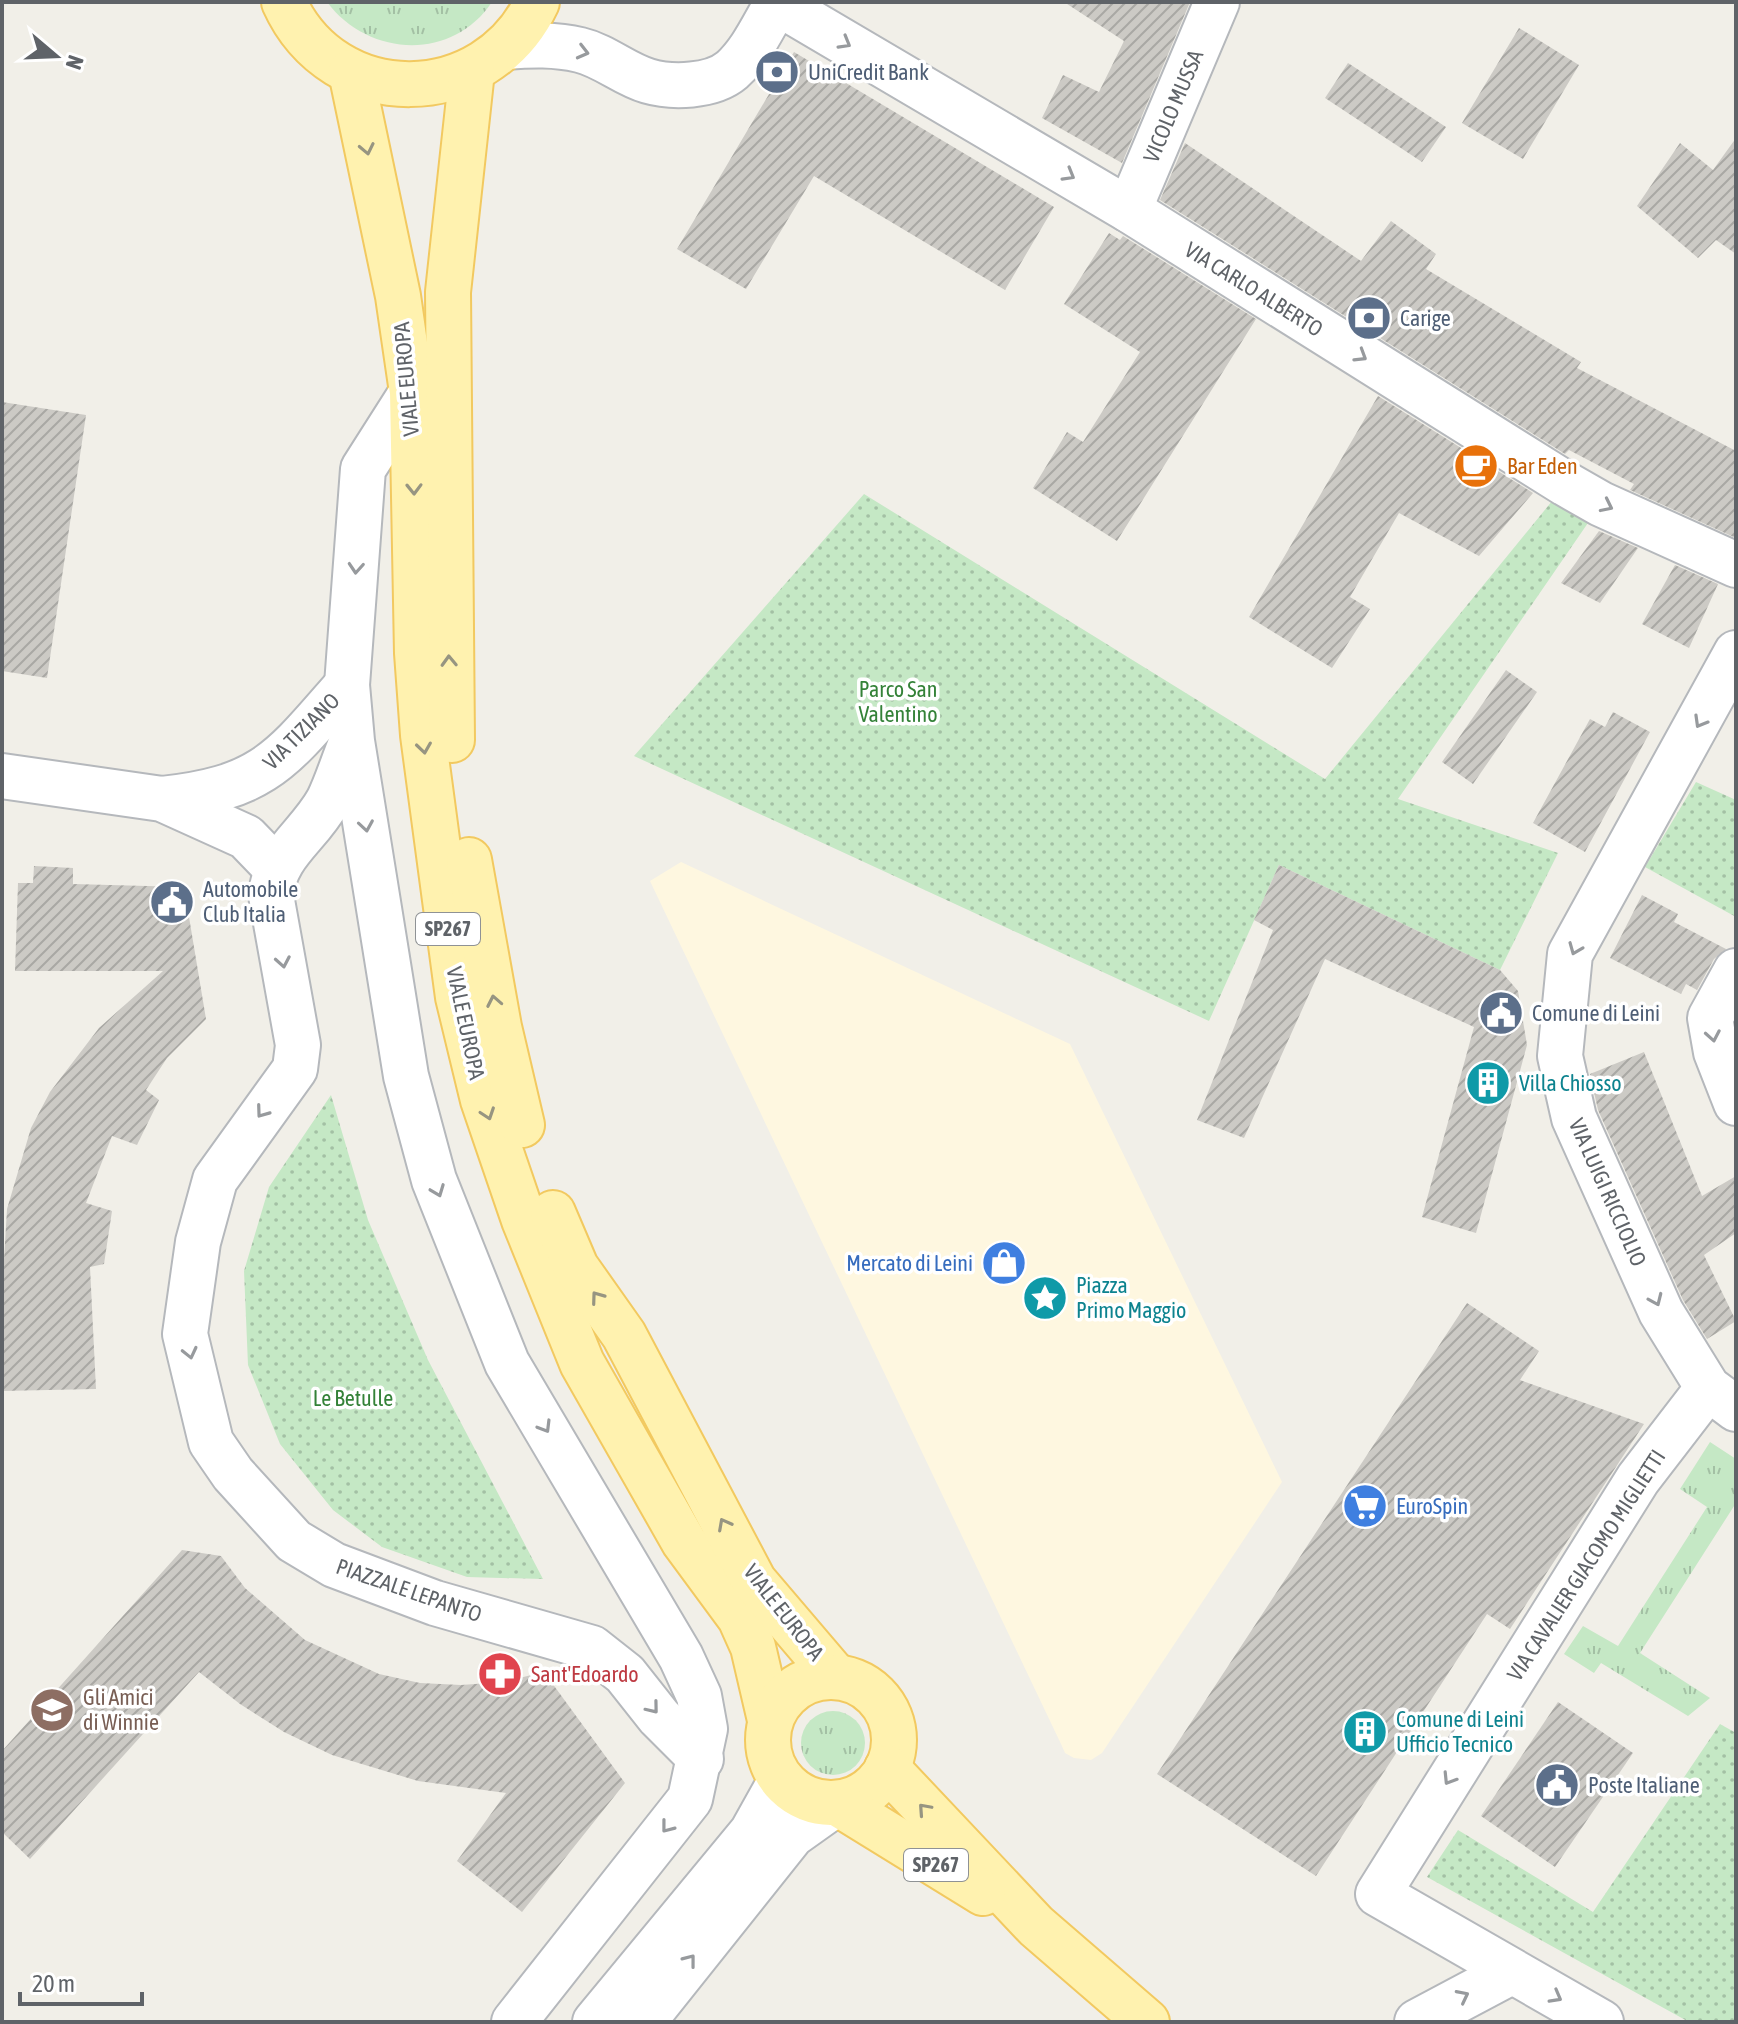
<svg xmlns="http://www.w3.org/2000/svg" width="1738" height="2024" viewBox="0 0 1738 2024" font-family="'Asap Condensed',sans-serif">
<defs>
<pattern id="grass-tufts" width="24" height="20" patternUnits="userSpaceOnUse" patternTransform="scale(2)"><rect width="24" height="20" fill="#c5e8c5"/><path d="M3 7l-1-3M5 7V3M7 7l1-3M15 17l-1-3M17 17v-4M19 17l1-3" fill="none" stroke="#a3c0a4"/></pattern>
<pattern id="park-dots" width="8" height="8" patternUnits="userSpaceOnUse" patternTransform="scale(2)"><rect width="8" height="8" fill="#c5e8c5"/><path d="M2 2h.1M6 6h.1" fill="none" stroke="#a3c0a4" stroke-width="1.8" stroke-linecap="round"/></pattern>
<pattern id="building-hatch" width="6" height="6" patternUnits="userSpaceOnUse" patternTransform="scale(2)"><rect width="6" height="6" fill="#cccac5"/><path d="M-1 1l2-2M0 6l6-6M5 7l2-2" fill="none" stroke="#a9a8a4"/></pattern>
</defs>
<rect width="100%" height="100%" fill="#f1efe8"/>
<path fill="#fef7e0" d="M681 862 1070 1044 1282 1482 1102 1753 1091 1760 1074 1758 1065 1753 1061 1744 650 881Z"/>
<g fill="url(#grass-tufts)">
<path d="M327 2H492C452 62 368 57 327 2Z"/>
<path d="M1710 1442 1736 1459V1503L1640 1653 1710 1698 1688 1716 1601 1663 1594 1673 1564 1654 1583 1626 1618 1646 1707 1507 1680 1489Z"/>
<circle cx="833" cy="1743" r="32"/>
</g>
<g fill="url(#park-dots)">
<path d="M1566 484 1601 504 1398 799 1558 853 1500 970 1279 865 1209 1021 634 756 864 494 1325 779Z"/>
<path d="M1696 782 1736 800V917L1645 867Z"/>
<path d="M331 1095 368 1220 428 1360 543 1579 467 1577 382 1547 333 1510 280 1444 248 1365 244 1271 269 1187Z"/>
<path d="M1720 1724 1736 1733V2022H1689L1427 1877 1458 1830 1593 1912Z"/>
</g>
<g fill="url(#building-hatch)">
<path d="M1064 2H1190L1122 163 1042 118 1063 75 1099 92 1124 41Z"/>
<path d="M1519 28 1579 65 1523 159 1462 123Z"/>
<path d="M794 52 1054 207 1005 290 814 176 746 289 677 249Z"/>
<path d="M1348 63 1446 127 1422 162 1325 98Z"/>
<path d="M1736 138V254L1716 240 1698 258 1637 206 1680 143 1713 170Z"/>
<path d="M1185 143 1361 261 1391 221 1436 254 1426 269 1581 362 1577 368 1736 451V538L1630 490 1634 484 1569 450 1565 454 1160 200Z"/>
<path d="M1109 233 1120 240 1123 236 1256 319 1117 541 1033 488 1067 432 1083 442 1140 352 1064 304Z"/>
<path d="M1378 396 1533 493 1479 556 1399 513 1350 597 1370 609 1332 668 1249 617Z"/>
<path d="M2 402 86 415 47 678 2 671Z"/>
<path d="M1599 531 1638 548 1600 603 1561 583Z"/>
<path d="M1675 565 1718 584 1689 648 1642 624Z"/>
<path d="M1506 670 1537 692 1473 784 1442 762Z"/>
<path d="M1613 712 1650 732 1585 852 1533 823 1590 719 1605 727Z"/>
<path d="M1279 865 1500 970 1518 991 1527 1045 1476 1233 1422 1217 1474 1027 1325 959 1244 1138 1197 1120 1273 930 1254 920Z"/>
<path d="M34 866 73 868V884L184 887 206 1019 167 1058 146 1090 159 1100 137 1145 112 1136 86 1203 112 1211 104 1264 90 1267 96 1389 2 1391V1294L7 1209 31 1128 50 1092 99 1028 163 971H15L18 883H33Z"/>
<path d="M1642 895 1678 914 1674 922 1726 949 1714 959 1697 990 1686 984 1681 994 1610 958Z"/>
<path d="M1644 1052 1702 1196 1736 1176V1233L1704 1255 1736 1321 1707 1339 1683 1300 1598 1110 1590 1074Z"/>
<path d="M1467 1303 1539 1351 1520 1380 1644 1424 1510 1629 1487 1614 1316 1876 1157 1774Z"/>
<path d="M182 1550 221 1556 245 1588 305 1640 379 1674 420 1683 461 1685 503 1682 544 1672 625 1783 522 1912 457 1861 506 1793 418 1781 332 1755 284 1732 240 1704 199 1672 30 1859 2 1832V1751Z"/>
<path d="M1558 1702 1633 1753 1555 1867 1481 1816Z"/>
</g>
<g fill="none" stroke-linecap="round" stroke-linejoin="round">
<g stroke="#b5b8bc" stroke-width="48">
<g id="minor">
<path d="M776 2 1129 210 1566 484 1601 504 1736 565"/>
<path d="M506 47C531 45 555 44 580 50 605 56 624 74 648 81 672 88 712 87 732 70 752 52 763 26 777 3"/>
<path d="M1129 210 1217 2"/>
<path d="M412 392 363 469 347 685 352 741 406 1076 434 1180 507 1363 681 1657 699 1696 705 1729 690 1799 514 2022"/>
<path d="M1736 653 1570 954 1560 1056 1574 1118 1661 1312 1708 1388 1736 1409"/>
<path d="M351 743C343 762 337 783 328 801 308 837 275 853 271 895L298 1045 295 1069 215 1180 198 1242 185 1334 211 1442 233 1474 294 1541 334 1565 435 1603 592 1648 625 1674 659 1717 701 1759"/>
<path d="M2 776 162 799 246 837 275 867"/>
<path d="M162 799C265 788 282 759 347 685"/>
<path d="M1736 971 1710 1018 1716 1052 1736 1103"/>
<path d="M595 2022 752 1832 781 1780"/>
<path d="M643 2022 792 1835 837 1803"/>
<path d="M1417 2022 1511 1972"/>
<path d="M1601 2022 1378 1894 1638 1479 1708 1388"/>
</g>
</g>
<g stroke="#f2c960" stroke-width="48">
<g id="major">
<path d="M284 2C334 113 486 110 537 2"/>
<path d="M351 72 398 296 412 392 417 653 423 735 458 997 483 1100 524 1220 582 1363 684 1542 740 1618 753 1647 770 1720"/>
<path d="M452 740 448 292 472 71"/>
<path d="M469 860 499 1027 522 1125"/>
<path d="M553 1213 576 1267 624 1335 754 1581 835 1676"/>
<circle cx="831" cy="1740" r="63"/>
<path d="M887 1768 1036 1926 1147 2022"/>
<path d="M837 1803 983 1893"/>
</g>
</g>
<use href="#minor" stroke="#fff" stroke-width="44"/>
<use href="#major" stroke="#fff2af" stroke-width="44"/>
</g>
<defs><path id="oneway-chevron" d="M-2-3.5L2.5 0L-2 3.5" fill="none" stroke-width="1.6" stroke-linecap="round" stroke-linejoin="round" transform="scale(2)"/></defs>
<g stroke="#979a9d">
<use href="#oneway-chevron" transform="translate(845 43) rotate(30)"/>
<use href="#oneway-chevron" transform="translate(583 52) rotate(14)"/>
<use href="#oneway-chevron" transform="translate(1069 175) rotate(30)"/>
<use href="#oneway-chevron" transform="translate(1361 356) rotate(32)"/>
<use href="#oneway-chevron" transform="translate(1607 506) rotate(26)"/>
<use href="#oneway-chevron" transform="translate(356 568) rotate(94)"/>
<use href="#oneway-chevron" transform="translate(1700 722) rotate(120)"/>
<use href="#oneway-chevron" transform="translate(366 826) rotate(81)"/>
<use href="#oneway-chevron" transform="translate(1575 949) rotate(112)"/>
<use href="#oneway-chevron" transform="translate(283 962) rotate(80)"/>
<use href="#oneway-chevron" transform="translate(1713 1036) rotate(80)"/>
<use href="#oneway-chevron" transform="translate(262 1112) rotate(126)"/>
<use href="#oneway-chevron" transform="translate(438 1191) rotate(69)"/>
<use href="#oneway-chevron" transform="translate(1656 1300) rotate(66)"/>
<use href="#oneway-chevron" transform="translate(190 1353) rotate(77)"/>
<use href="#oneway-chevron" transform="translate(545 1427) rotate(59)"/>
<use href="#oneway-chevron" transform="translate(653 1708) rotate(51)"/>
<use href="#oneway-chevron" transform="translate(1449 1779) rotate(122)"/>
<use href="#oneway-chevron" transform="translate(667 1827) rotate(128)"/>
<use href="#oneway-chevron" transform="translate(690 1960) rotate(-52)"/>
<use href="#oneway-chevron" transform="translate(1463 1996) rotate(-27)"/>
<use href="#oneway-chevron" transform="translate(1556 1997) rotate(29)"/>
</g>
<g stroke="#979581">
<use href="#oneway-chevron" transform="translate(367 149) rotate(78)"/>
<use href="#oneway-chevron" transform="translate(414 489) rotate(89)"/>
<use href="#oneway-chevron" transform="translate(449 661) rotate(-92)"/>
<use href="#oneway-chevron" transform="translate(424 748) rotate(82)"/>
<use href="#oneway-chevron" transform="translate(494 1001) rotate(-101)"/>
<use href="#oneway-chevron" transform="translate(488 1114) rotate(71)"/>
<use href="#oneway-chevron" transform="translate(597 1297) rotate(-126)"/>
<use href="#oneway-chevron" transform="translate(724 1524) rotate(-118)"/>
<use href="#oneway-chevron" transform="translate(924 1809) rotate(-132)"/>
</g>
<defs>
<g id="bank-disc" transform="scale(2.3)"><circle r="9.5" fill="#5c6f8a" stroke="#fff"/><path d="M-6-4H6V4H-6ZM0-2.3a2.3 2.3 0 1 0 0 4.6a2.3 2.3 0 1 0 0-4.6Z" fill="#fff"/></g>
<g id="cafe-disc" transform="scale(2.3)"><circle r="9.5" fill="#e8710a" stroke="#fff"/><path d="M-5.5-4.5H6V0H3Q3 3.5 0 3.5H-2.5Q-5.5 3.5-5.5 0ZM3-3.2v2h1.7v-2ZM-6 4.5H4V6H-6Z" fill="#fff"/></g>
<g id="civic-disc" transform="scale(2.3)"><circle r="9.5" fill="#5c6f8a" stroke="#fff"/><path d="M-.6-6.5H3V-4.5H.6V-3L4-1V1h2V6H-6V1h2V-1L-.6-3ZM-1.2 2.5V6h2.4V2.5Z" fill="#fff"/></g>
<g id="building-disc" transform="scale(2.3)"><circle r="9.5" fill="#0f9aa8" stroke="#fff"/><path d="M-4-6H4V6H1V3H-1V6H-4ZM-2.5-4.3h1.7v1.8h-1.7ZM.8-4.3h1.7v1.8H.8ZM-2.5-1h1.7V.8h-1.7ZM.8-1h1.7V.8H.8Z" fill="#fff"/></g>
<g id="shop-disc" transform="scale(2.3)"><circle r="9.5" fill="#3f7fe0" stroke="#fff"/><path d="M-5-2.5h2.3a2.7 3.5 0 0 1 5.4 0H5L5.5 6h-11ZM-1.5-2.5h3a1.5 2.3 0 0 0-3 0Z" fill="#fff"/></g>
<g id="sight-disc" transform="scale(2.3)"><circle r="9.5" fill="#0f9aa8" stroke="#fff"/><path d="M0-6L1.8-2.2L6-1.7L2.9 1.2L3.7 5.4L0 3.3L-3.7 5.4L-2.9 1.2L-6-1.7L-1.8-2.2Z" fill="#fff"/></g>
<g id="supermarket-disc" transform="scale(2.3)"><circle r="9.5" fill="#3f7fe0" stroke="#fff"/><path d="M-6-5.5h2.5l.6 2H6L4.5 2H-2.5L-4.4-4H-6ZM-1.5 3.2a1.3 1.3 0 1 0 .1 0ZM3 3.2a1.3 1.3 0 1 0 .1 0Z" fill="#fff"/></g>
<g id="pharmacy-disc" transform="scale(2.3)"><circle r="9.5" fill="#e0444e" stroke="#fff"/><path d="M-2-6h4v4h4v4h-4v4h-4v-4h-4v-4h4Z" fill="#fff"/></g>
<g id="school-disc" transform="scale(2.3)"><circle r="9.5" fill="#8d6e63" stroke="#fff"/><path d="M0-5L7-2L0 1L-7-2ZM-4 1L0 2.5L4 1V4Q0 6-4 4Z" fill="#fff"/></g>
</defs>
<g fill-rule="evenodd">
<use href="#bank-disc" x="777" y="72"/>
<use href="#bank-disc" x="1369" y="318"/>
<use href="#cafe-disc" x="1476" y="466"/>
<use href="#civic-disc" x="172" y="902"/>
<use href="#civic-disc" x="1501" y="1013"/>
<use href="#building-disc" x="1488" y="1083"/>
<use href="#shop-disc" x="1004" y="1263"/>
<use href="#sight-disc" x="1045" y="1298"/>
<use href="#supermarket-disc" x="1365" y="1506"/>
<use href="#pharmacy-disc" x="500" y="1674"/>
<use href="#school-disc" x="52" y="1710"/>
<use href="#building-disc" x="1365" y="1732"/>
<use href="#civic-disc" x="1557" y="1785"/>
</g>
<g text-anchor="middle" stroke-width="7" stroke-linejoin="round" paint-order="stroke">
<g fill="#fff" stroke="#8f9295" stroke-width="2">
<rect x="416" y="913" width="64" height="32" rx="6"/>
<rect x="904" y="1849" width="64" height="32" rx="6"/>
</g>
<g font-size="20" font-weight="bold" fill="#5f6368">
<text x="448" y="936">SP267</text>
<text x="936" y="1872">SP267</text>
</g>
<g font-size="22" fill="#4e5e75" stroke="#fff" text-anchor="start">
<text x="808" y="80">UniCredit Bank</text>
<text x="1400" y="326">Carige</text>
<text x="203" y="897">Automobile<tspan x="203" dy="25">Club Italia</tspan></text>
<text x="1532" y="1021">Comune di Leini</text>
<text x="1588" y="1793">Poste Italiane</text>
</g>
<g font-size="22" fill="#5f6368" stroke="#fff">
<text transform="translate(1173 106) rotate(-67)" y="8">VICOLO MUSSA</text>
<text transform="translate(1254 289) rotate(32)" y="8">VIA CARLO ALBERTO</text>
<text transform="translate(406 379) rotate(-95)" y="8">VIALE EUROPA</text>
<text transform="translate(301 731) rotate(-45)" y="8">VIA TIZIANO</text>
<text transform="translate(466 1023) rotate(78)" y="8">VIALE EUROPA</text>
<text transform="translate(1608 1192) rotate(66)" y="8">VIA LUIGI RICCIOLIO</text>
<text transform="translate(1586 1565) rotate(-57)" y="8">VIA CAVALIER GIACOMO MIGLIETTI</text>
<text transform="translate(409 1590) rotate(19)" y="8">PIAZZALE LEPANTO</text>
<text transform="translate(784 1612) rotate(52)" y="8">VIALE EUROPA</text>
</g>
<g font-size="22" fill="#c56008" stroke="#fff" text-anchor="start">
<text x="1507" y="474">Bar Eden</text>
</g>
<g font-size="22" fill="#348238" stroke="#fff">
<text x="898" y="697">Parco San<tspan x="898" dy="25">Valentino</tspan></text>
<text x="353" y="1406">Le Betulle</text>
</g>
<g font-size="22" fill="#0d838f" stroke="#fff" text-anchor="start">
<text x="1519" y="1091">Villa Chiosso</text>
<text x="1076" y="1293">Piazza<tspan x="1076" dy="25">Primo Maggio</tspan></text>
<text x="1396" y="1727">Comune di Leini<tspan x="1396" dy="25">Ufficio Tecnico</tspan></text>
</g>
<g font-size="22" fill="#366cbe" stroke="#fff" text-anchor="end">
<text x="973" y="1271">Mercato di Leini</text>
<text x="1396" y="1514" text-anchor="start">EuroSpin</text>
</g>
<g font-size="22" fill="#be3a42" stroke="#fff" text-anchor="start">
<text x="531" y="1682">Sant'Edoardo</text>
</g>
<g font-size="22" fill="#785e54" stroke="#fff" text-anchor="start">
<text x="83" y="1705">Gli Amici<tspan x="83" dy="25">di Winnie</tspan></text>
</g>
</g>
<rect width="1738" height="2024" fill="none" stroke="#5f6368" stroke-width="8"/>
<g transform="translate(56 56) rotate(109)" stroke="#ffffff" stroke-width="6" paint-order="stroke">
<path d="M0-6L14 30L0 20L-14 30Z" fill="#5f6368"/>
<text y="-12" font-size="22" font-weight="bold" text-anchor="middle" fill="#5f6368">N</text>
</g>
<path d="M20 1992v12h122v-12" fill="none" stroke="#5f6368" stroke-width="4"/>
<text x="32" y="1992" font-size="24" fill="#5f6368" stroke="#ffffff" stroke-width="6" paint-order="stroke">20 m</text>
</svg>
